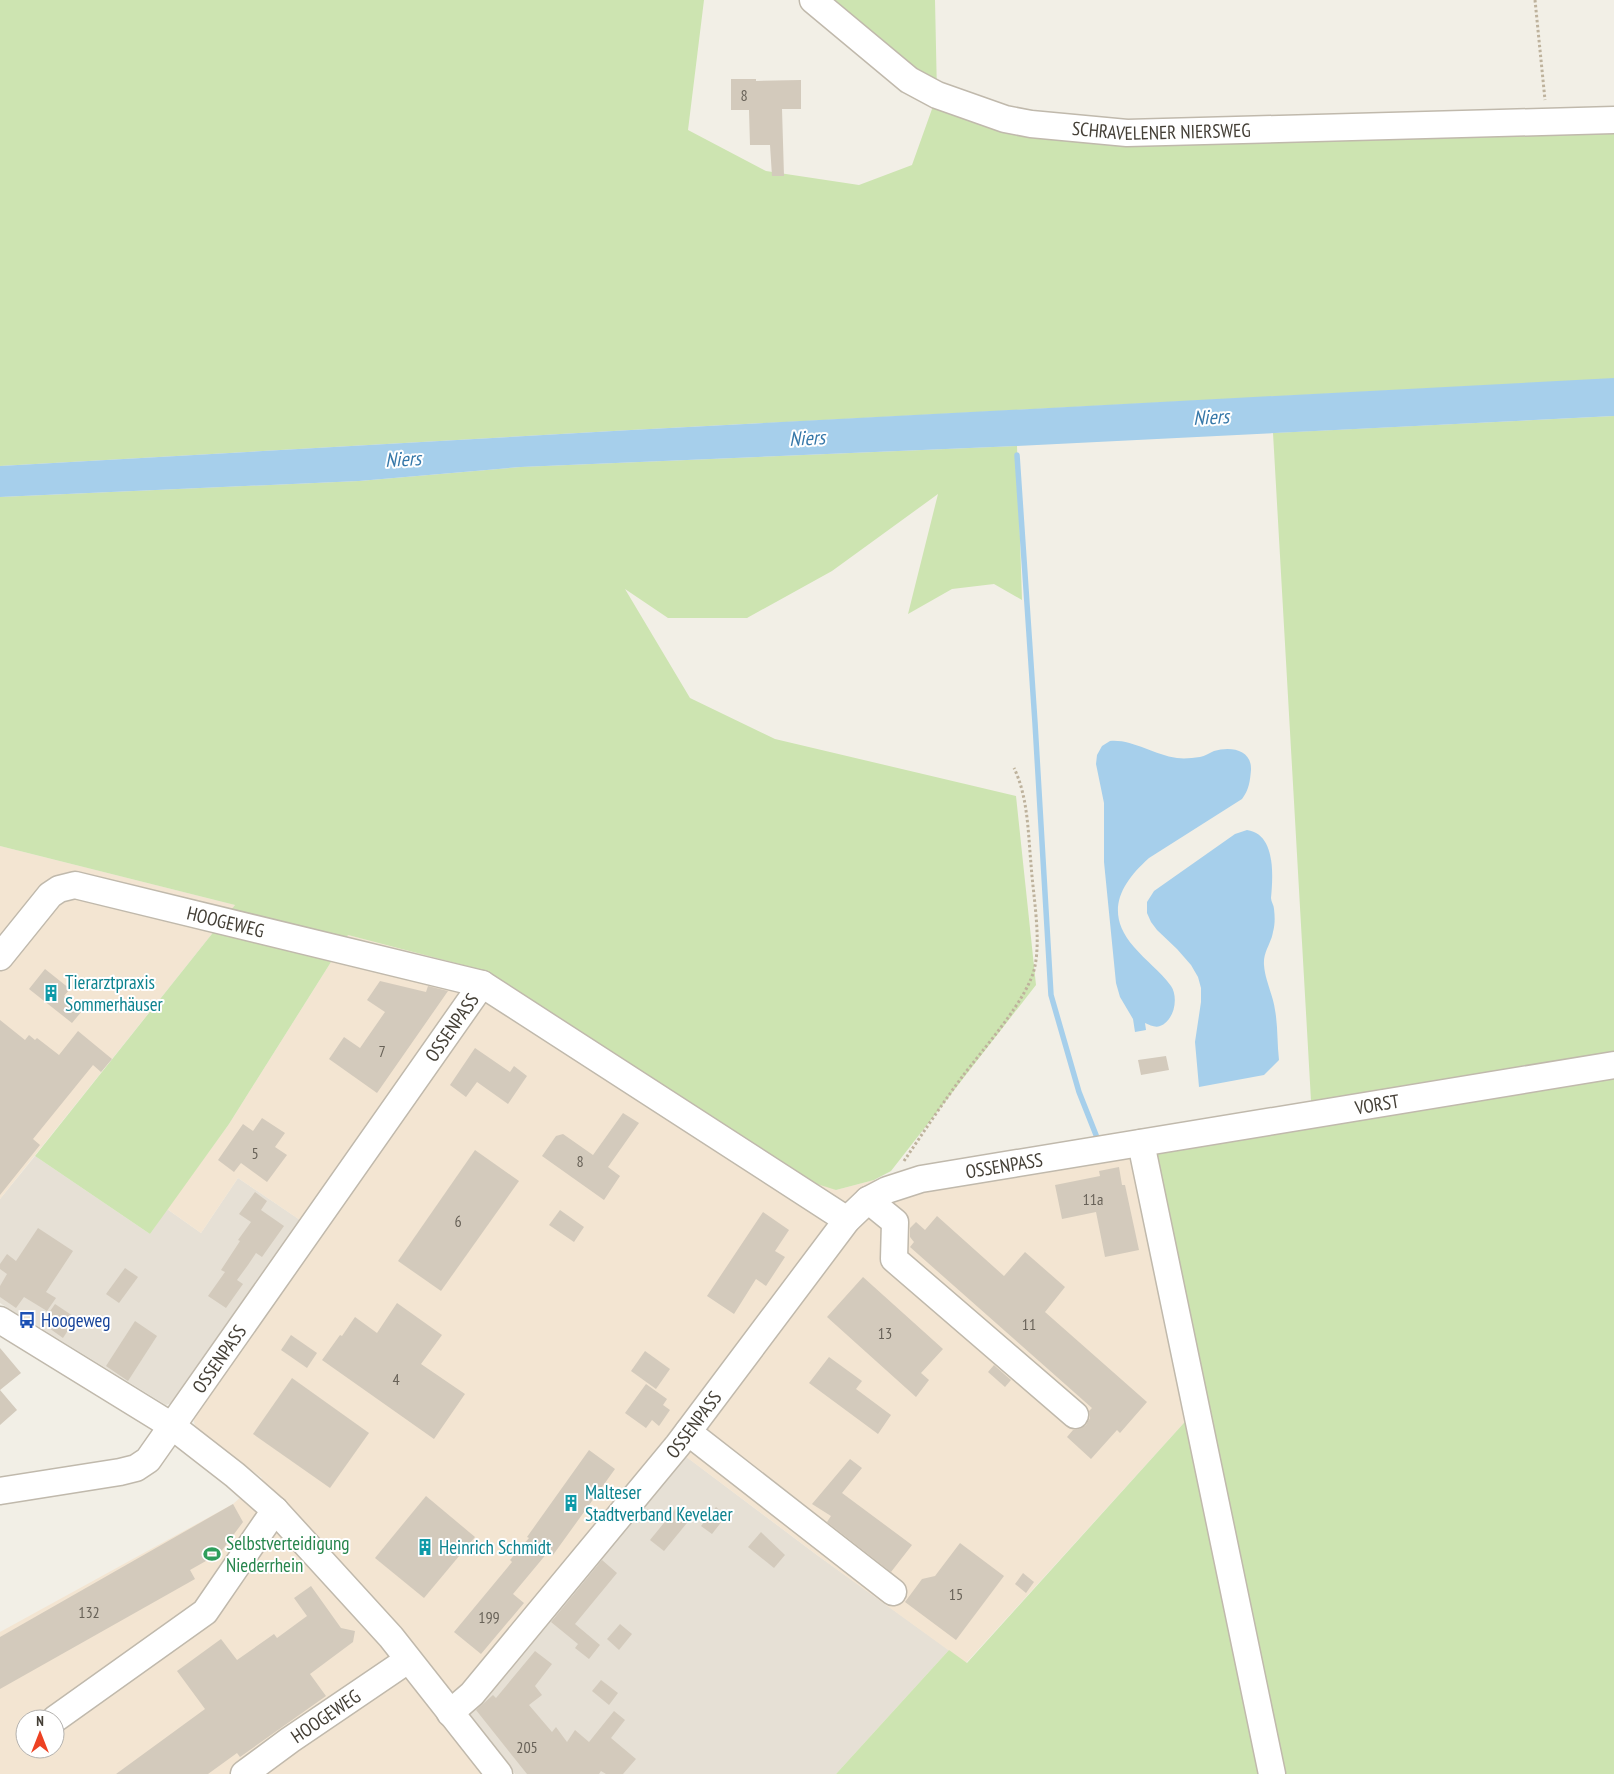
<svg xmlns="http://www.w3.org/2000/svg" width="1614" height="1774" viewBox="0 0 1614 1774" font-family="'PT Sans Narrow',sans-serif">
<rect width="100%" height="100%" fill="#f2efe6"/>
<g fill="#e6e0d5">
<path d="M35 1156 150 1234 167 1209 201 1233 238 1178 303 1222 175 1402 166 1405 0 1303V1199Z"/>
<path d="M680 1452 817 1555 949 1650 836 1774H515L465 1711Z"/>
</g>
<g fill="#f3e5d2" fill-rule="evenodd">
<path d="M0 846 235 905 0 1199Z"/>
<path d="M348 935 486 971 682 1101 836 1190 874 1180 976 1175 1131 1153 1192 1414 966 1663 817 1555 665 1441 439 1715 484 1774H0V1632L233 1504 262 1478 195 1428 193 1414 319 1233 238 1178 201 1233 167 1209 229 1124ZM25 1719H55V1749H25Z"/>
</g>
<g fill="#cde4b1">
<path d="M0 0H704L688 130 766 171 859 185 912 165 937 95 813 0H935L937 95 1127 133 1614 120V379L631 430 0 466Z"/>
<path d="M1614 416V1774H1277L1155 1152 1312 1118 1273 433Z"/>
<path d="M1017 446 1022 600 994 584 952 589 908 614 938 494 832 571 747 618H668L625 589 690 698 775 739 1016 796 1036 985 891 1171 874 1180 836 1190 769 1169 682 1101 486 971 348 935 229 1124 150 1234 35 1156 235 905 0 846V497L359 481 521 467Z"/>
<path d="M1192 1414 1267 1774H836L949 1650 967 1663Z"/>
</g>
<g fill="#a6cfeb">
<path d="M1614 378V416L1017 446 521 467 359 481 0 497V466L631 430Z"/>
<path d="M1110 741C1132 739 1154 755 1177 758 1185 759 1192 758 1200 757 1205 756 1209 753 1214 751 1230 746 1252 749 1251 770 1250 781 1249 790 1242 799L1149 858C1120 884 1104 913 1134 947 1146 961 1160 971 1171 986 1179 998 1174 1021 1160 1026 1155 1028 1150 1025 1145 1023L1146 1030 1135 1032 1133 1019 1120 997 1116 983 1104 862V803L1096 764 1097 755 1102 746Z"/>
<path d="M1247 830C1276 834 1273 876 1271 898 1271 902 1274 905 1274 909 1275 917 1275 925 1273 932 1271 944 1263 952 1264 965 1265 980 1273 995 1275 1010 1278 1026 1277 1043 1279 1060L1264 1075 1199 1087 1195 1042 1201 1002V988L1198 977 1191 965 1177 949 1157 930 1151 922 1147 913V902L1154 891 1235 834Z"/>
</g>
<g fill="none" stroke-linecap="round" stroke-linejoin="round">
<path stroke="#a6cfeb" stroke-width="5.5" d="M1017 455 1035 723 1051 995 1079 1092 1098 1140"/>
</g>
<g fill="#d3cabc">
<path d="M731 79H756V81L801 80V109H782L784 176H772L770 145H750L749 110H731Z"/>
<path d="M45 969 70 989 64 996 82 1011 72 1023 29 989Z"/>
<path d="M380 981 426 992 428 986 448 991 377 1093 329 1059 344 1037 360 1048 385 1012 367 1000Z"/>
<path d="M0 1020 25 1040 29 1035 35 1040 37 1038 59 1055 78 1031 112 1059 101 1072 93 1065 33 1139 40 1145 0 1195Z"/>
<path d="M475 1048 510 1072 514 1066 527 1076 508 1104 477 1082 466 1097 450 1085Z"/>
<path d="M1166 1056 1169 1070 1141 1075 1138 1060Z"/>
<path d="M623 1113 639 1123 608 1167 620 1176 604 1200 542 1156 556 1136 563 1134 593 1155Z"/>
<path d="M262 1118 285 1133 275 1147 287 1155 267 1182 241 1163 234 1172 218 1160 243 1124 253 1131Z"/>
<path d="M475 1150 519 1181 441 1291 398 1261Z"/>
<path d="M1119 1167 1122 1185H1125L1139 1250 1105 1257 1096 1212 1062 1219 1055 1185 1100 1176 1099 1171Z"/>
<path d="M255 1192 267 1201 261 1210 284 1226 262 1257 256 1253 248 1265 237 1280 243 1284 226 1308 208 1296 225 1272 221 1270 240 1241 238 1240 251 1222 239 1214Z"/>
<path d="M560 1210 584 1227 574 1242 549 1225Z"/>
<path d="M763 1212 789 1230 775 1251 785 1257 766 1286 756 1279 734 1314 707 1296Z"/>
<path d="M937 1216 1004 1276 1025 1252 1065 1287 1045 1312 1147 1402 1120 1433 1117 1430 1091 1459 1067 1437 1073 1430 1079 1429 1086 1425 1090 1418 1089 1411 1092 1408 910 1247 914 1242 910 1237V1228L916 1222 925 1230Z"/>
<path d="M38 1228 73 1251 46 1292 56 1298 47 1311 24 1297 16 1308 0 1297V1286L7 1274 0 1269V1264L7 1254 16 1261Z"/>
<path d="M125 1268 138 1277 119 1303 106 1294Z"/>
<path d="M863 1277 943 1349 921 1373 929 1380 916 1397 827 1317Z"/>
<path d="M397 1303 442 1335 421 1364 465 1394 434 1439 322 1360 340 1335 342 1336 355 1317 377 1333Z"/>
<path d="M55 1304 76 1318 63 1338 42 1323Z"/>
<path d="M135 1321 157 1336 128 1381 106 1366Z"/>
<path d="M291 1335 317 1353 307 1368 281 1350Z"/>
<path d="M0 1348 21 1373 0 1390 17 1410 0 1425Z"/>
<path d="M645 1351 670 1369 656 1389 631 1371Z"/>
<path d="M829 1357 862 1381 856 1389 891 1415 878 1434 809 1383Z"/>
<path d="M994 1365 1011 1380 1005 1387 988 1372Z"/>
<path d="M292 1378 369 1433 330 1488 253 1434Z"/>
<path d="M646 1384 667 1399 663 1405 670 1410 659 1426 652 1420 646 1428 625 1413Z"/>
<path d="M589 1450 615 1469 553 1555 548 1552 513 1594 524 1603 481 1654 454 1632 512 1562 510 1560 529 1538 527 1537Z"/>
<path d="M850 1459 862 1468 842 1493 912 1545 891 1572 827 1522 831 1516 812 1504Z"/>
<path d="M426 1496 475 1537 424 1598 375 1558Z"/>
<path d="M233 1504 243 1522 220 1553 190 1570 195 1579 0 1689V1637Z"/>
<path d="M677 1507 691 1518 664 1551 650 1540Z"/>
<path d="M716 1507 726 1516 712 1534 701 1526Z"/>
<path d="M761 1532 785 1555 774 1568 748 1547Z"/>
<path d="M960 1543 1004 1576 956 1640 905 1602 922 1579 935 1576Z"/>
<path d="M602 1560 617 1573 575 1624 600 1645 589 1659 575 1648 578 1644 551 1622Z"/>
<path d="M1023 1573 1034 1582 1026 1593 1015 1584Z"/>
<path d="M311 1586 341 1628 355 1631 353 1642 310 1674 326 1696 240 1757 237 1753 208 1774H116L205 1709 177 1671 221 1639 237 1660 274 1634 277 1638 307 1616 294 1598Z"/>
<path d="M620 1624 632 1634 619 1650 607 1639Z"/>
<path d="M535 1651 552 1664 535 1686 542 1695 529 1705 552 1732 556 1727 567 1742 575 1730 589 1742 614 1711 625 1720 611 1738 636 1759 623 1774H606L601 1771 599 1774H527L476 1710 493 1695 496 1698Z"/>
<path d="M601 1680 618 1693 609 1705 592 1691Z"/>
</g>
<g fill="none" stroke-linecap="round" stroke-linejoin="round">
<g stroke="#c0b9ac" stroke-width="29">
<g id="minor">
<path id="s1" d="M813 0 909 80 937 95 1005 119 1031 124 1127 133 1614 120"/>
<path id="s2" d="M0 957 50 895 59 889 75 885 482 984"/>
<path d="M1141 1143 1272 1774"/>
<path d="M868 1200 895 1222 894 1259 1075 1415"/>
<path d="M0 1320 172 1426 235 1475 275 1510 391 1637 499 1774"/>
<path d="M688 1432 893 1592"/>
<path id="s3" d="M0 1491 120 1472 136 1468 148 1460 482 984 847 1220"/>
<path id="s4" d="M450 1713 472 1694 678 1445 847 1220 868 1200 887 1190 921 1179 1614 1065"/>
<path d="M55 1719 205 1612 275 1510"/>
<path id="s5" d="M244 1774 290 1740 399 1666 407 1658"/>
</g>
</g>
<g stroke="#beb29c" stroke-width="3" stroke-dasharray="2.5 2.5" stroke-linecap="butt">
<path d="M1535 0 1545 100"/>
<path d="M904 1161C923 1133 942 1104 962 1077 983 1049 1029 998 1035 966 1041 936 1033 895 1031 864 1028 832 1028 797 1014 768"/>
</g>
<use href="#minor" stroke="#fff" stroke-width="26"/>
</g>
<defs>
<g id="building-bare" transform="scale(1.35)"><path d="M-4-6H4V6H1V3H-1V6H-4ZM-2.5-4.3h1.7v1.8h-1.7ZM.8-4.3h1.7v1.8H.8ZM-2.5-1h1.7V.8h-1.7ZM.8-1h1.7V.8H.8Z" fill="#0f9aa8" stroke="#fff" stroke-width="2.5" paint-order="stroke"/></g>
<g id="bus-bare" transform="scale(1.35)"><path d="M-5-6H5V4H4V6H2V4H-2V6H-4V4H-5ZM-3.5-4V0h7V-4ZM-3.5 1.2v1.5H-2V1.2ZM2 1.2v1.5H3.5V1.2Z" fill="#1a4fb4" stroke="#fff" stroke-width="2.5" paint-order="stroke"/></g>
<g id="stadium-bare" transform="scale(1.35)"><path d="M0-5a6.5 5 0 1 0 0 10a6.5 5 0 1 0 0-10ZM-3.5-1.8h7v3.6h-7Z" fill="#2e9e5b" stroke="#fff" stroke-width="2.5" paint-order="stroke"/></g>
</defs>
<g fill-rule="evenodd">
<use href="#building-bare" x="51" y="993"/>
<use href="#bus-bare" x="27" y="1320"/>
<use href="#building-bare" x="571" y="1503"/>
<use href="#building-bare" x="425" y="1547"/>
<use href="#stadium-bare" x="212" y="1554"/>
</g>
<g text-anchor="middle" stroke-width="4" stroke-linejoin="round" paint-order="stroke">
<g font-size="16" fill="#686258">
<text x="744" y="101">8</text>
<text x="382" y="1057">7</text>
<text x="255" y="1159">5</text>
<text x="580" y="1167">8</text>
<text x="1093" y="1205">11a</text>
<text x="458" y="1227">6</text>
<text x="1029" y="1330">11</text>
<text x="885" y="1339">13</text>
<text x="396" y="1385">4</text>
<text x="956" y="1600">15</text>
<text x="89" y="1618">132</text>
<text x="489" y="1623">199</text>
<text x="527" y="1753">205</text>
</g>
<g font-size="19" fill="#443f36" stroke="#fff">
<text dy="7" stroke="none"><textPath href="#s1" startOffset="386">SCHRAVELENER NIERSWEG</textPath></text>
<text dy="7" stroke="none"><textPath href="#s2" startOffset="262">HOOGEWEG</textPath></text>
<text dy="7" stroke="none"><textPath href="#s3" startOffset="681">OSSENPASS</textPath></text>
<text dy="7" stroke="none"><textPath href="#s4" startOffset="1182">VORST</textPath></text>
<text dy="7" stroke="none"><textPath href="#s4" startOffset="804">OSSENPASS</textPath></text>
<text dy="7" stroke="none"><textPath href="#s3" startOffset="276">OSSENPASS</textPath></text>
<text dy="7" stroke="none"><textPath href="#s4" startOffset="378">OSSENPASS</textPath></text>
<text dy="7" stroke="none"><textPath href="#s5" startOffset="100">HOOGEWEG</textPath></text>
</g>
<g font-size="19" fill="#0d838f" stroke="#fff" text-anchor="start">
<text x="65" y="989">Tierarztpraxis<tspan x="65" dy="22">Sommerhäuser</tspan></text>
<text x="585" y="1499">Malteser<tspan x="585" dy="22">Stadtverband Kevelaer</tspan></text>
<text x="439" y="1554">Heinrich Schmidt</text>
</g>
<g font-size="19" fill="#164399" stroke="#fff" text-anchor="start">
<text x="41" y="1327">Hoogeweg</text>
</g>
<g font-size="19" fill="#27864d" stroke="#fff" text-anchor="start">
<text x="226" y="1550">Selbstverteidigung<tspan x="226" dy="22">Niederrhein</tspan></text>
</g>
<g font-size="20" font-style="italic" fill="#3678a9" stroke="#fff">
<text transform="translate(1211 417) rotate(-3)" y="7">Niers</text>
<text transform="translate(807 438) rotate(-3)" y="7">Niers</text>
<text transform="translate(403 459) rotate(-3)" y="7">Niers</text>
</g>
</g>
<g transform="translate(40 1734)"><circle r="24" fill="#ffffff" stroke="#b4b2af"/>
<path d="M0-4L9 19L0 12L-9 19Z" fill="#ed4223"/>
<text y="-8" font-size="14" font-weight="bold" text-anchor="middle" fill="#443f36">N</text>
</g>
</svg>
